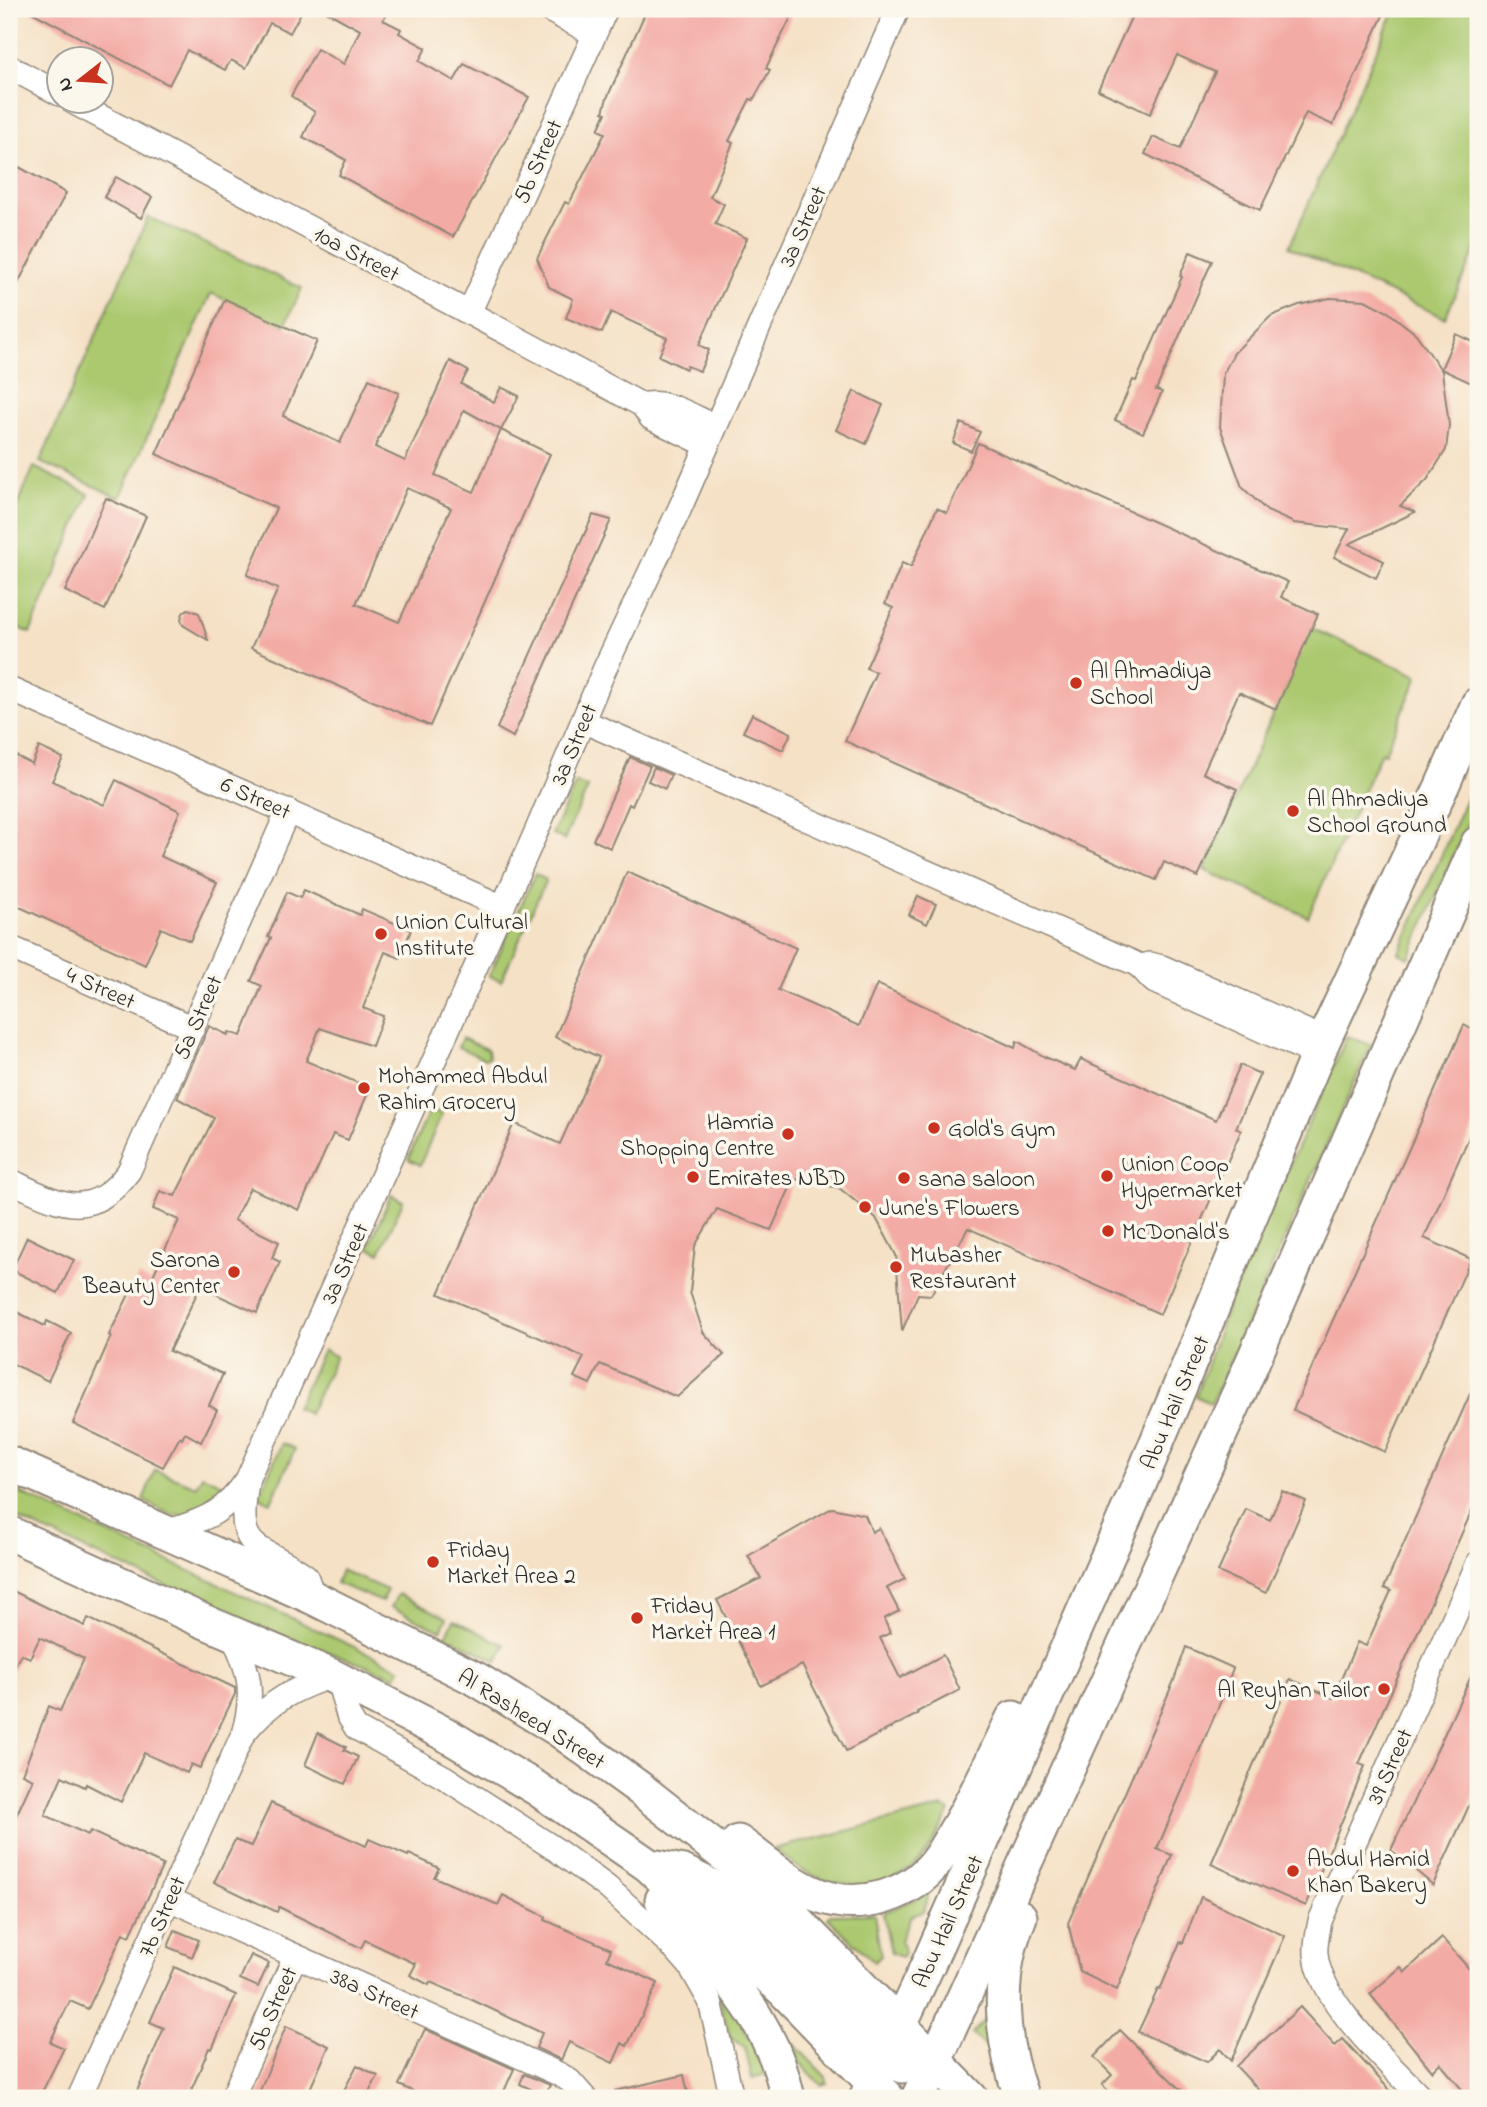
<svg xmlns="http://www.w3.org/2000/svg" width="1487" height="2107" viewBox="0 0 1487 2107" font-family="'Indie Flower',sans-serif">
<rect width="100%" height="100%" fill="#fbf7ec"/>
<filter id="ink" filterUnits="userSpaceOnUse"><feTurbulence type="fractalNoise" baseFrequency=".0143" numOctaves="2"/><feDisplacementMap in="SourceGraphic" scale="14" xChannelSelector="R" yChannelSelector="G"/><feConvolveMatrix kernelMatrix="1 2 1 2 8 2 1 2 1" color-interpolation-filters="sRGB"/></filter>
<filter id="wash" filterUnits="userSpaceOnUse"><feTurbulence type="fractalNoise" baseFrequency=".00686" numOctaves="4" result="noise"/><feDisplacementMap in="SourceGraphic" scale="28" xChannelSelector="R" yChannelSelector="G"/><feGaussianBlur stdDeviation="1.57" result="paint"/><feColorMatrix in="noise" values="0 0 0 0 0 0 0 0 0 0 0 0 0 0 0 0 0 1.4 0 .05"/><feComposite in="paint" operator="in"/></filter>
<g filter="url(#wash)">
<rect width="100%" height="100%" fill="#f5e1c6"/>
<g fill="#acc970" stroke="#6c7a4e" stroke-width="2">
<path d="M1395 9H1478V244L1445 318 1289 247Z"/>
<path d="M148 217 302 288 284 327 211 293 120 498 40 462Z"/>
<path d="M34 467 89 494 30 633 9 623V524Z"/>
<path d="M1311 628 1418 676 1385 753 1381 752 1308 917 1204 870Z"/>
<path d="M1478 771V800L1409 958 1399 953Z"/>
<path d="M576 783 588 788 564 840 552 834Z"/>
<path d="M535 874 546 880 501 981 489 976Z"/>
<path d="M1347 1036 1371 1045 1211 1404 1196 1396 1229 1301Z"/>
<path d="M462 1038 488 1050 489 1057 484 1059 458 1047Z"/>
<path d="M430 1109 442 1114 420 1165 408 1159Z"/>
<path d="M391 1195 403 1201 380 1253 368 1248Z"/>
<path d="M323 1350 336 1356 309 1414 296 1408Z"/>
<path d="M282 1443 295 1449 271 1502 258 1497Z"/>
<path d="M155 1470 196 1486 202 1475 225 1485C215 1504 190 1521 168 1513 160 1510 151 1505 143 1500Z"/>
<path d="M9 1488 400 1668 396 1677 244 1621 9 1515Z"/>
<path d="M341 1570 387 1590 382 1602 336 1583Z"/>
<path d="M398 1594 447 1618 441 1631 391 1607Z"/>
<path d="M454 1620 505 1645 497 1661 446 1636Z"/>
<path d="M943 1807 950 1811C942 1825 935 1842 925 1854 897 1889 848 1892 810 1874 797 1868 785 1857 774 1849Z"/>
<path d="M926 1894 928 1898 923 1912 911 1916 900 1940 905 1952 902 1957 891 1953 883 1913Z"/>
<path d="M874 1914 881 1956 874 1962 828 1918 830 1915Z"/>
<path d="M717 1990 734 2009 769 2073 752 2078 745 2047 730 2038Z"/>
<path d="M988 2016 992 2049 991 2051 972 2034Z"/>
<path d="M792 2042 826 2077 827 2083 821 2085 787 2048V2044Z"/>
</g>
<g id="blocks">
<g fill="#f3aba5" fill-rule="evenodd">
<path d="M26 9H303L290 33 270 23 246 68 231 60 225 70 187 50 169 85Z"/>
<path d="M322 9H389L383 20 401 29 399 33 426 48 419 61 454 81 464 64 529 97 453 237 339 175 346 160 303 137 315 112 291 96 317 49 344 64 360 30Z"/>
<path d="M647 9H795L766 68 770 70 753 100 750 99 729 141 733 143 710 197 724 204 715 224 747 238 699 345 709 350 700 371 687 366 686 369 659 356 667 338 611 312 602 333 566 318 573 299 549 287 537 258 565 202 569 204 605 133 598 130 606 113 603 112 607 98Z"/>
<path d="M1135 9H1386L1333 125 1306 113 1260 210 1145 154 1153 137 1180 149 1215 72 1177 55 1150 114 1098 90Z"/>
<path d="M19 167 66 193 9 300V187Z"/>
<path d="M116 177 152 197 141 218 104 197Z"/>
<path d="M1190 252 1212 261 1156 390 1162 392 1143 433 1115 420 1133 380 1136 381 1182 277 1180 276Z"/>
<path d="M1330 298 1365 300 1388 312 1416 334 1442 371 1449 425 1446 450 1427 480 1400 506 1415 512 1349 544 1384 561 1376 578 1334 557 1349 529 1294 523 1267 511 1242 487 1220 427 1223 374 1234 353 1271 316 1299 305Z"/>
<path d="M225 299 317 341 283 416 340 443 369 379 399 393 375 447 405 461 450 361 468 371 461 384 494 402 501 387 519 396 501 430 550 454 430 726 251 648 278 589 247 575 276 508 156 454ZM464 410 501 430 474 492 435 475ZM407 488 451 508 399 622 356 604Z"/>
<path d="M1456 334 1478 344V386L1441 369Z"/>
<path d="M854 391 883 405 866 444 836 430Z"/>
<path d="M961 423 980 432 971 451 953 443Z"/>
<path d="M978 443 1288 582 1281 597 1318 614 1276 709 1239 692 1203 773 1237 789 1198 877 1164 862 1156 880 845 741 876 672 866 668 893 608 885 604 902 563 911 567 937 508 947 513Z"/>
<path d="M106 498 146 516 105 610 65 591Z"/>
<path d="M593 515 611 520 513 737 497 728Z"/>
<path d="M188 609 199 613 208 640 183 625 181 619 183 613Z"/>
<path d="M752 714 791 733 783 750 743 732Z"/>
<path d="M39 747 63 758 52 781 104 805 116 780 180 811 160 856 217 882 190 941 161 928 145 965 9 902V752L32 764Z"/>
<path d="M630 757 650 766 632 806 629 804 610 848 593 840Z"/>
<path d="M654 767 671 775 665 789 648 781Z"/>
<path d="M627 872 796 948 778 990 859 1026 877 984 1015 1048 1017 1041 1045 1057 1075 1070 1081 1059 1216 1120 1240 1065 1260 1074 1236 1128 1241 1131 1160 1314 968 1228 931 1295 918 1294 902 1331 896 1255 876 1218 839 1188 794 1179 771 1230 717 1209 695 1246 690 1292 703 1332 724 1355 677 1397 600 1364 590 1384 574 1377 584 1357 439 1294 514 1123 560 1144 599 1057 555 1037Z"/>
<path d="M304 890 360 915 362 909 411 930 400 958 385 952 363 1008 383 1016 372 1046 320 1028 306 1061 370 1088 348 1140 333 1134 299 1210 250 1188 234 1220 279 1242 272 1258 280 1262 257 1313 200 1287 169 1351 223 1374 209 1405 217 1410 201 1442 185 1433 182 1439 180 1437 163 1467 73 1423 111 1336 109 1335 138 1276 150 1282 179 1220 153 1209 160 1191 175 1196 214 1118 177 1098 209 1026 228 1035 229 1032 241 1036 262 986 251 981 271 938 268 937 287 892 300 898Z"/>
<path d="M918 896 936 904 927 924 909 915Z"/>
<path d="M1464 1025 1478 1033V1117L1424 1238 1471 1259 1385 1452 1293 1410Z"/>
<path d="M27 1237 74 1260 58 1293 12 1270Z"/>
<path d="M9 1308 45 1326 47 1321 71 1333 48 1381 9 1362Z"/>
<path d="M1478 1376V1497L1359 1764 1365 1766 1306 1906 1211 1864 1290 1679 1333 1698 1357 1642 1366 1646 1391 1591 1384 1588Z"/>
<path d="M1282 1491 1306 1501 1266 1593 1218 1572 1246 1509 1270 1520Z"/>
<path d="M832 1508 865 1515 872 1532 879 1528 905 1579 887 1588 899 1611 884 1619 890 1633 880 1638 900 1678 943 1655 960 1690 917 1712 918 1714 846 1751 802 1665 761 1686 717 1600 761 1578 748 1556Z"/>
<path d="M9 1589 85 1626 88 1618 235 1688V1694L200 1768 191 1764 187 1773 144 1753 121 1802 86 1784 85 1787 62 1776 45 1815 88 1835 90 1831 163 1865 130 1936 123 1933 88 2009 70 2001 50 2042 64 2048 39 2098H9V1831L33 1779 22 1774 49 1706 60 1711 84 1659 40 1637 30 1658 21 1654 9 1677Z"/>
<path d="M1186 1647 1233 1668 1220 1703 1157 1849 1172 1855 1117 1990 1080 1972 1068 1923 1173 1683Z"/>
<path d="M1478 1661V1786L1433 1885 1391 1850Z"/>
<path d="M318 1733 346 1747 344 1750 358 1757 345 1784 305 1765Z"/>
<path d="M271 1803 366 1846 369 1839 408 1856 409 1854 439 1868 434 1877 498 1905 503 1895 546 1917 545 1920 611 1949 607 1959 658 1983 627 2046 622 2043 613 2063 569 2042 561 2060 536 2048 542 2033 468 1998 430 1982 429 1985 410 1975 416 1964 365 1940 361 1948 279 1907 277 1912 214 1882 235 1840 251 1846Z"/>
<path d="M1201 1897 1285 1936 1231 2061 1220 2049 1207 2062 1138 2032 1158 1989 1160 1990 1180 1942 1183 1943Z"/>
<path d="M175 1930 199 1940 192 1957 168 1947Z"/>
<path d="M1442 1938 1478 1979V2098H1469L1440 2063 1432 2071 1370 1994 1401 1967 1405 1972Z"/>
<path d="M251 1955 269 1963 258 1987 240 1979Z"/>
<path d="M174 1967 236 1995 212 2049 209 2048 188 2098H134L164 2028 150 2022Z"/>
<path d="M1300 2007 1335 2046 1343 2039 1397 2098H1266L1236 2066Z"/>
<path d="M286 2026 329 2046 306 2098H257Z"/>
<path d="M425 2029 514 2069 501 2098H427L399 2085Z"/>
<path d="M1120 2030 1189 2098H1116L1102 2085 1112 2075 1094 2057Z"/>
<path d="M357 2065 378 2076 366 2098H340Z"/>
<path d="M524 2074 550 2085 545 2096 520 2084Z"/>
<path d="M684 2075 689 2098H616L615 2091Z"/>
</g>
</g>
</g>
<g filter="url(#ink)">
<use href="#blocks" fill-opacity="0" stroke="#908678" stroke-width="2"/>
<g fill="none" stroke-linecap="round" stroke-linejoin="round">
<g stroke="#908678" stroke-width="26">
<g id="street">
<path d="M547 9 594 34"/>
<path d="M9 67 60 94"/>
<path d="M73 102 642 405 651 418 707 445"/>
<path d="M469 313 606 9"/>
<path d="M642 405C666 398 693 417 715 426"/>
<path d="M9 689 503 907"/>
<path d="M583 721 1134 963C1143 967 1147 976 1155 982L1317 1055"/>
<path d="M9 947 193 1028"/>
<path d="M1141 966 1150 964 1162 967 1324 1039"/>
<path d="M9 1180C58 1203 90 1224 129 1171L288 811"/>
<path d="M247 1483C235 1556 258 1541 306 1576L314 1598"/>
<path d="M164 1533C204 1519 222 1516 247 1480L536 832 605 668 680 508 898 9"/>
<path d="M338 1680 348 1715 356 1728 444 1777 555 1849 607 1887 676 1950 690 1966 710 2001 732 2098"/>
<path d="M245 1732C269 1701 296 1688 332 1676"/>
<path d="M169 1899 561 2075 570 2081 585 2098"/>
<path d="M79 2098 243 1734C255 1694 250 1671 232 1634"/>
<path d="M232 2098 295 1957"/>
<path d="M1422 2098C1389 2063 1320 2003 1316 1954 1315 1943 1318 1932 1320 1921L1478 1563"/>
</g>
</g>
<g stroke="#908678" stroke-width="37">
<g id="secondary">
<path d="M9 1463 314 1598 478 1680 559 1730 639 1788 742 1869 790 1914 971 2098"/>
<path d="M9 1533 201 1620 332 1676 445 1734 536 1788 648 1865 785 1992 886 2096"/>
<path d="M738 1842C763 1860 789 1884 818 1895 857 1910 903 1898 931 1868 942 1856 949 1841 957 1828 978 1792 995 1755 1013 1718"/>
<path d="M657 1867 683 1872 715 1888 749 1915 902 2066"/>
<path d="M662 1900C672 1918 690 1934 704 1949 745 1997 775 2036 788 2098"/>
<path d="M1020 1917C995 1975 1000 2040 1022 2098"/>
<path d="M866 2098 930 1960 1139 1485 1324 1039 1442 786 1478 704"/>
<path d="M918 2098 1239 1393 1478 843"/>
</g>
</g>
<use href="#street" stroke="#fff" stroke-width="23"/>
<use href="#secondary" stroke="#fff" stroke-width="33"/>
</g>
</g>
<g fill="#c8321e" stroke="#fbf7ec" stroke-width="2.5">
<circle cx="1076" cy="683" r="7"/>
<circle cx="1293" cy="811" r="7"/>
<circle cx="381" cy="934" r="7"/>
<circle cx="364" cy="1088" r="7"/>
<circle cx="934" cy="1128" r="7"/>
<circle cx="788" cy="1134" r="7"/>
<circle cx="1107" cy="1176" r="7"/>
<circle cx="693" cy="1177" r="7"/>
<circle cx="904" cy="1178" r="7"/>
<circle cx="865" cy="1207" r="7"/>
<circle cx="1108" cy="1231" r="7"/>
<circle cx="896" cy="1267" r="7"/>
<circle cx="234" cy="1272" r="7"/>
<circle cx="433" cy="1562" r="7"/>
<circle cx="637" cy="1618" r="7"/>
<circle cx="1384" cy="1689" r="7"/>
<circle cx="1293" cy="1871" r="7"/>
</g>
<g text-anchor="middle" stroke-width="7" stroke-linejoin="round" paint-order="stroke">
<g font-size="23" fill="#2b2b2b" stroke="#fbf7ec">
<text transform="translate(537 161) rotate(-66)" y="8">5b Street</text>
<text transform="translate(802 226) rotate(-66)" y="8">3a Street</text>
<text transform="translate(357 253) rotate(28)" y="8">10a Street</text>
<text transform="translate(573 744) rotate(-67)" y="8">3a Street</text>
<text transform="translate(256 797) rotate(24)" y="8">6 Street</text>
<text transform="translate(101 987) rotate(24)" y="8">4 Street</text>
<text transform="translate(197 1017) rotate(-66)" y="8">5a Street</text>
<text transform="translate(344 1263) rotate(-66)" y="8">3a Street</text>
<text transform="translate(1174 1402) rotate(-67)" y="8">Abu Hail Street</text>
<text transform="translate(532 1718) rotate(32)" y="8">Al Rasheed Street</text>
<text transform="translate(1389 1766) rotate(-66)" y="8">39 Street</text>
<text transform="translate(161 1916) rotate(-66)" y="8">7b Street</text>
<text transform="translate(947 1921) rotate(-66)" y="8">Abu Hail Street</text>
<text transform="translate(375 1993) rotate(24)" y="8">38a Street</text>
<text transform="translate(272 2008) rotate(-66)" y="8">5b Street</text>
</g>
<g font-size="23" fill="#2b2b2b" stroke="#fbf7ec" text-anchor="start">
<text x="1090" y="678">Al Ahmadiya<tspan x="1090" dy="26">School</tspan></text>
<text x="1307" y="806">Al Ahmadiya<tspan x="1307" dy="26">School Ground</tspan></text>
<text x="395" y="929">Union Cultural<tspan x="395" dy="26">Institute</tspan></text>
<text x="378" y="1083">Mohammed Abdul<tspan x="378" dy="26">Rahim Grocery</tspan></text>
<text x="774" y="1129" text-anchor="end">Hamria<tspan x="774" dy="26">Shopping Centre</tspan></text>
<text x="948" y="1136">Gold's Gym</text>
<text x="1121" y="1171">Union Coop<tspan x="1121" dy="26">Hypermarket</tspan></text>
<text x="707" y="1185">Emirates NBD</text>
<text x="918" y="1186">sana saloon</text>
<text x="879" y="1215">June's Flowers</text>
<text x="1122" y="1239">McDonald's</text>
<text x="910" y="1262">Mubasher<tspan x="910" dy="26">Restaurant</tspan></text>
<text x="220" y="1267" text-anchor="end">Sarona<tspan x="220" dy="26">Beauty Center</tspan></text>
<text x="447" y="1557">Friday<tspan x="447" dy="26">Market Area 2</tspan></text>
<text x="651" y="1613">Friday<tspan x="651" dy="26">Market Area 1</tspan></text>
<text x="1370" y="1697" text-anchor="end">Al Reyhan Tailor</text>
<text x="1307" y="1866">Abdul Hamid<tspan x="1307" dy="26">Khan Bakery</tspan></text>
</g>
</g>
<rect width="1487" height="2107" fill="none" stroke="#fbf7ec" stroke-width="35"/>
<g transform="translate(80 80) rotate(253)"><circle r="33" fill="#fbf7ec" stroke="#a8a59f" stroke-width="2"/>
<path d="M0-5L12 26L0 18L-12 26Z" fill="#c8321e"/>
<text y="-10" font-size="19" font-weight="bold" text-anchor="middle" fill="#2b2b2b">N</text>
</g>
</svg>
